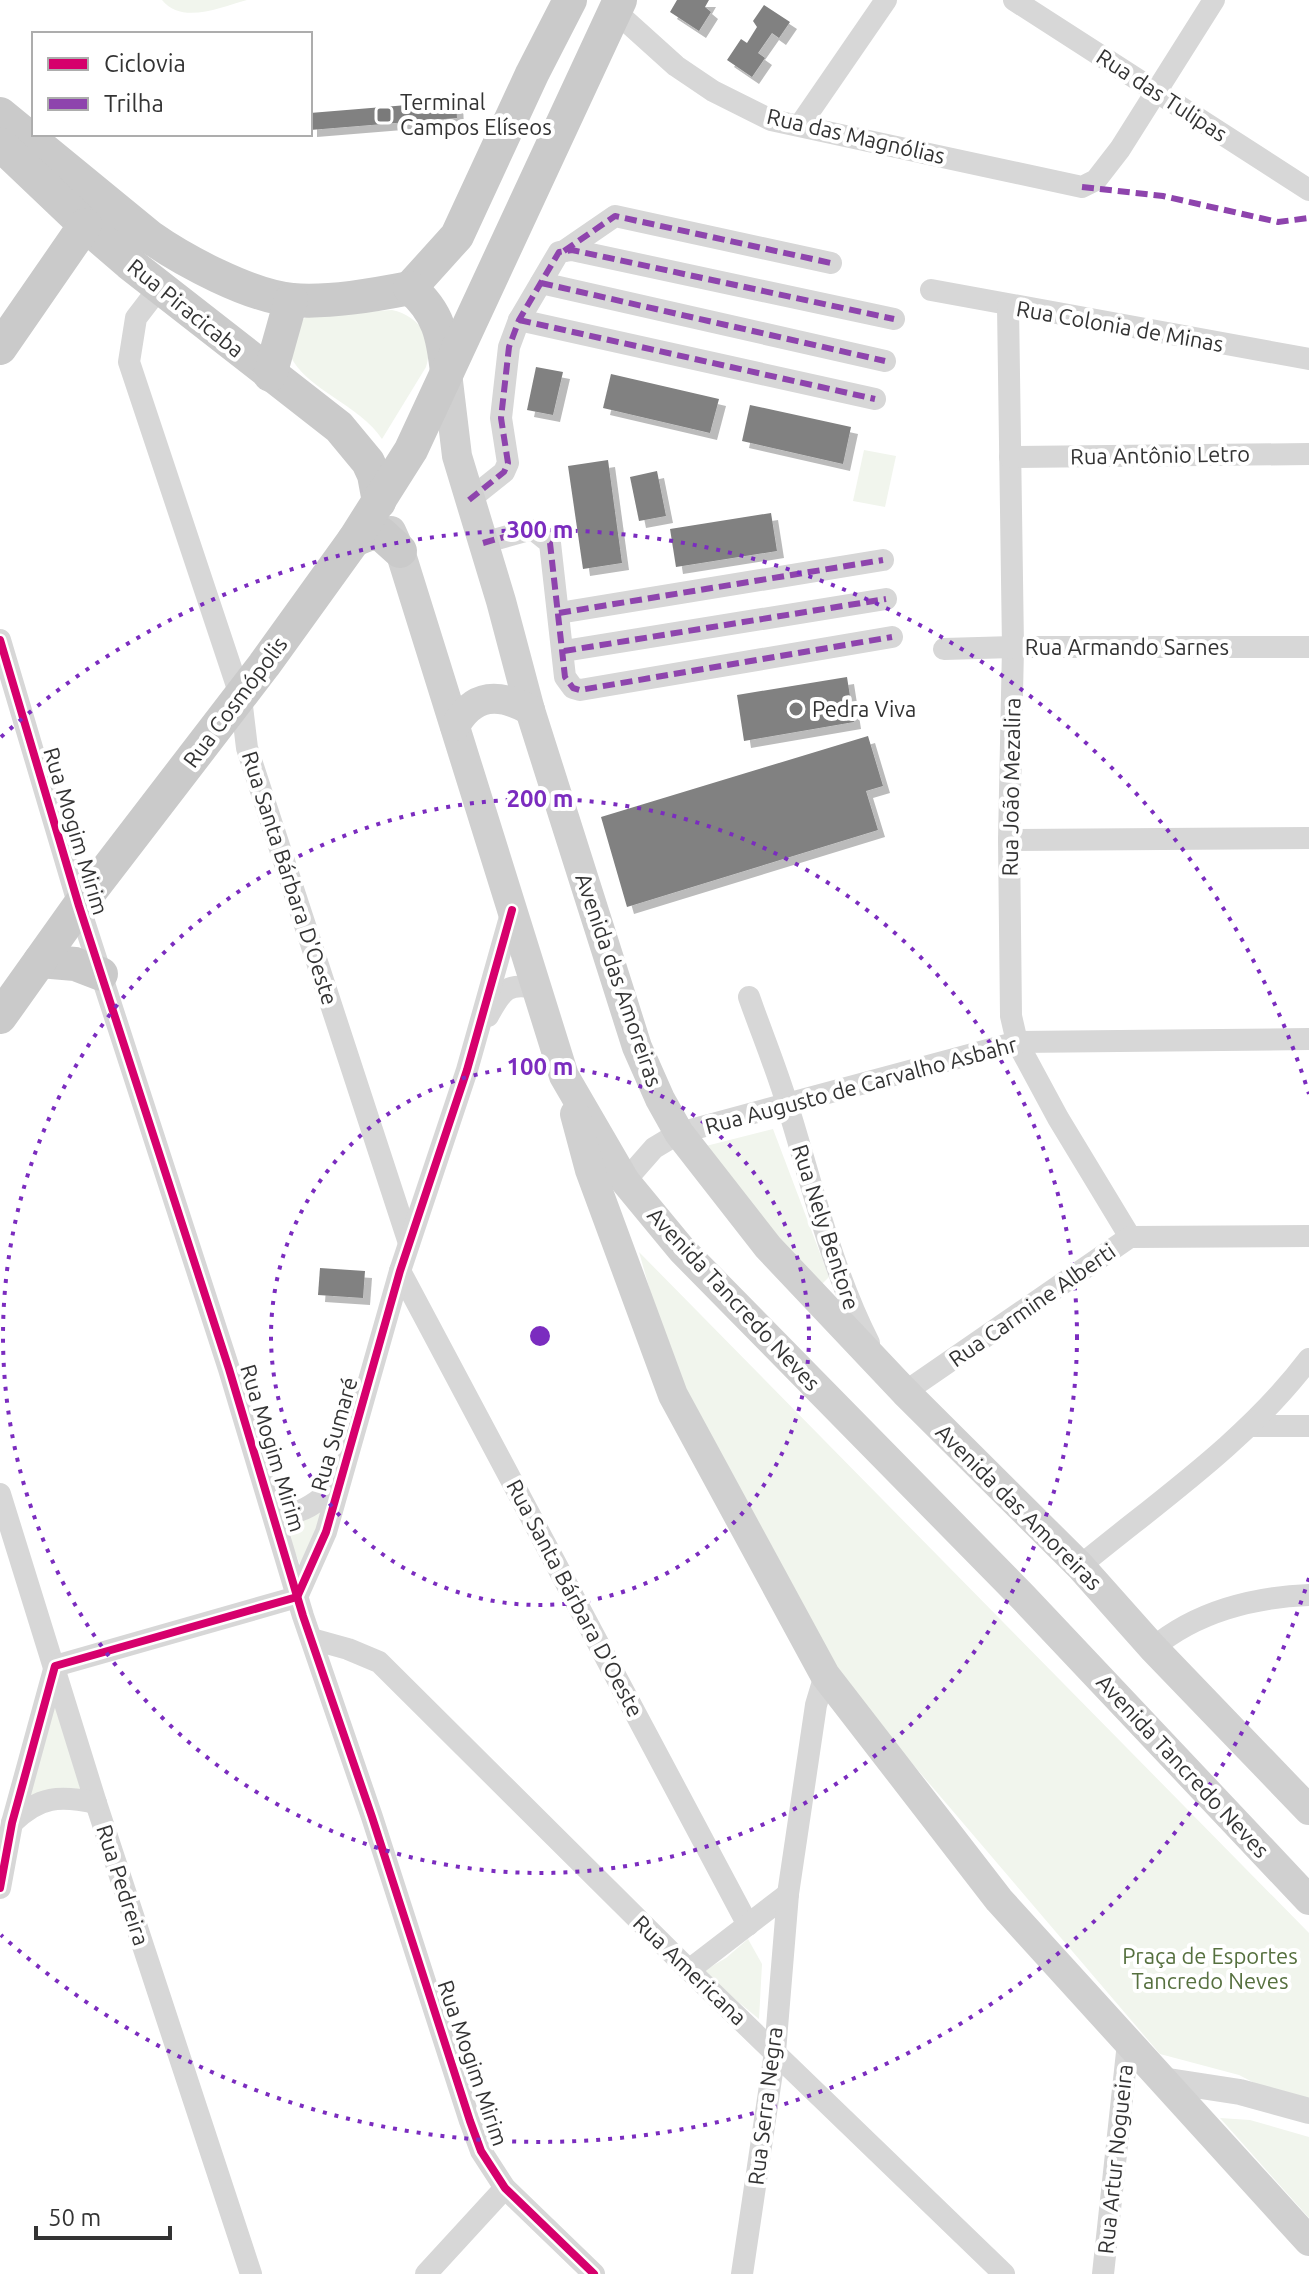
<svg xmlns="http://www.w3.org/2000/svg" width="1309" height="2274" viewBox="0 0 1309 2274" font-family="Ubuntu,sans-serif">
<defs>
<filter id="shadow"><feDropShadow dx="7" dy="7" stdDeviation="0" flood-color="#0004"/></filter>
</defs>
<rect width="100%" height="100%" fill="#fff"/>
<g fill="#f1f5ed">
<path d="M162 0H247C221 7 182 25 162 0Z"/>
<path d="M392 310C420 316 435 340 426 367L382 439C361 406 304 388 290 355L302 320 308 316Z"/>
<path d="M864 450 896 456 885 507 853 501Z"/>
<path d="M773 1129 829 1277 817 1289 702 1147Z"/>
<path d="M639 1252 1309 1933V2102L1272 2092 1239 2075 1160 2054 824 1660 679 1392Z"/>
<path d="M328 1502 303 1571 280 1518Z"/>
<path d="M56 1687 89 1794 22 1808Z"/>
<path d="M748 1939 762 1964 759 2019 702 1972 726 1958Z"/>
<path d="M1220 2118 1250 2120 1309 2137V2218Z"/>
</g>
<g fill="#818181" filter="url(#shadow)">
<path d="M677 0H709L705 7 711 12 699 31 670 12Z"/>
<path d="M764 5 790 22 779 38 772 33 758 53 765 58 752 77 727 60 741 39 747 43 757 27 753 21Z"/>
<path d="M456 101 457 118 310 130V113Z"/>
<path d="M536 367 563 372 553 415 527 410Z"/>
<path d="M611 374 719 399 710 433 603 408Z"/>
<path d="M750 405 851 427 843 464 742 441Z"/>
<path d="M608 460 622 563 583 569 568 466Z"/>
<path d="M657 471 666 516 639 521 630 477Z"/>
<path d="M771 513 777 551 676 567 670 529Z"/>
<path d="M847 677 854 722 744 741 737 695Z"/>
<path d="M868 736 883 786 866 791 878 830 627 907 601 817Z"/>
<path d="M320 1268 365 1271 363 1298 318 1295Z"/>
</g>
<g fill="none" stroke-linecap="round" stroke-linejoin="round">
<g stroke="#d7d7d7" stroke-width="22">
<path d="M1014 0 1309 190"/>
<path d="M615 11 676 66 713 91 771 120 1082 187 1096 180 1120 149 1214 0"/>
<path d="M800 125 886 0"/>
<path d="M564 251 615 216 831 263"/>
<path d="M541 283 885 361"/>
<path d="M159 288 136 318 129 362 241 698 247 748 409 1243"/>
<path d="M931 290 1309 359"/>
<path d="M1008 306 1013 647 1009 840 1011 1016 1017 1042 1058 1118 1130 1237"/>
<path d="M519 320 875 399"/>
<path d="M1010 457 1309 454"/>
<path d="M469 500 504 472 508 463 501 418 509 347 519 320 559 252 572 250 894 319"/>
<path d="M483 543 529 530 535 531 550 543 565 677 573 688 580 690 892 637"/>
<path d="M559 613 883 560"/>
<path d="M0 640 79 906 229 1369 303 1616 372 1817 470 2121 481 2151 505 2188 594 2274"/>
<path d="M944 649 1013 647H1309"/>
<path d="M564 651 886 599"/>
<path d="M1009 840 1309 838"/>
<path d="M749 997C762 1034 777 1070 788 1107 813 1187 831 1268 869 1343"/>
<path d="M488 1016C502 990 508 981 539 989"/>
<path d="M625 1181 654 1148 679 1133 1017 1042 1309 1039"/>
<path d="M400 1271 748 1925"/>
<path d="M905 1392 1130 1237 1309 1236"/>
<path d="M1251 1426H1309"/>
<path d="M0 1494 96 1803 251 2274"/>
<path d="M274 1512C303 1517 316 1502 338 1485"/>
<path d="M1080 1566C1159 1501 1247 1441 1309 1359"/>
<path d="M312 1639 348 1649 379 1662 689 1970 1004 2274"/>
<path d="M1153 1648C1196 1612 1253 1597 1309 1595"/>
<path d="M12 1823C39 1796 60 1795 96 1803"/>
<path d="M0 1888 12 1823 55 1666 297 1597 326 1532 400 1271 467 1070 512 910"/>
<path d="M689 1970 788 1894"/>
<path d="M426 2274 505 2188"/>
<path d="M742 2274 775 2052 788 1894 816 1705 825 1675"/>
<path d="M1103 2274 1128 2043"/>
</g>
<path stroke="#d7d7d7" stroke-width="26" d="M1162 2080 1240 2092 1309 2111"/>
<g stroke="#d0d0d0" stroke-width="30">
<path d="M447 373 457 456 501 601 530 710 637 1047 660 1099 679 1133 768 1247 905 1392 1080 1566 1153 1648 1309 1810"/>
<path d="M391 531 400 551 564 1076 625 1181 682 1250 1022 1596 1309 1900"/>
<path d="M455 726C474 693 499 693 530 710"/>
<path d="M575 1114 590 1170 673 1395 825 1675 999 1900 1309 2241"/>
</g>
<g stroke="#cacaca" stroke-width="34">
<path d="M0 114 150 237C184 261 250 296 292 300 329 303 374 295 410 288"/>
<path d="M0 144 85 225 129 263 339 427 368 462 374 475 379 502"/>
<path d="M410 288 457 236 532 74 570 0"/>
<path d="M410 288C439 312 443 337 447 372"/>
<path d="M0 348 85 225"/>
<path d="M270 375 291 300"/>
<path d="M354 540 369 534 380 533 400 551"/>
<path d="M40 961 75 964 101 974"/>
<path d="M0 1017 79 906 264 665 354 540 411 450 620 0"/>
</g>
<g stroke="#8e44ad" stroke-width="6" stroke-dasharray="12 6" stroke-linecap="butt">
<path d="M1082 187 1163 196 1278 222 1309 218"/>
<path d="M564 251 615 216 831 263"/>
<path d="M541 283 885 361"/>
<path d="M519 320 875 399"/>
<path d="M469 500 504 472 508 463 501 418 509 347 519 320 559 252 572 250 894 319"/>
<path d="M483 543 529 530 535 531 550 543 565 677 573 688 580 690 892 637"/>
<path d="M559 613 883 560"/>
<path d="M564 651 886 599"/>
</g>
<g stroke="#fff" stroke-width="13">
<g id="cycleway">
<path d="M0 640 79 906 229 1369 303 1616 372 1817 470 2121 481 2151 505 2188 594 2274"/>
<path d="M0 1888 12 1823 55 1666 297 1597 326 1532 400 1271 467 1070 512 910"/>
</g>
</g>
<use href="#cycleway" stroke="#d6006c" stroke-width="8"/>
</g>
<g fill="none" stroke="#7b2cbf" stroke-width="4" stroke-dasharray="4 8">
<circle cx="540" cy="1336" r="269"/>
<circle cx="540" cy="1336" r="537"/>
<path d="M1309 1578A806 806 0 0 1 1 1935M1 737A806 806 0 0 1 1309 1094"/>
</g>
<g fill="#7a7a7a" stroke="#fff" stroke-width="3">
<rect x="376" y="107" width="16" height="16" rx="4"/>
<circle cx="796" cy="709" r="8"/>
</g>
<g text-anchor="middle" stroke-width="8" stroke-linejoin="round" paint-order="stroke">
<g font-size="22" fill="#333" stroke="#fff">
<text transform="translate(1162 95) rotate(33)" y="8">Rua das Tulipas</text>
<text transform="translate(856 136) rotate(13)" y="8">Rua das Magnólias</text>
<text transform="translate(186 308) rotate(39)" y="8">Rua Piracicaba</text>
<text transform="translate(1120 326) rotate(10)" y="8">Rua Colonia de Minas</text>
<text transform="translate(1160 455) rotate(-1)" y="8">Rua Antônio Letro</text>
<text x="1127" y="655">Rua Armando Sarnes</text>
<text transform="translate(235 702) rotate(-53)" y="8">Rua Cosmópolis</text>
<text transform="translate(1011 787) rotate(-89)" y="8">Rua João Mezalira</text>
<text transform="translate(76 831) rotate(73)" y="8">Rua Mogim Mirim</text>
<text transform="translate(290 878) rotate(72)" y="8">Rua Santa Bárbara D'Oeste</text>
<text transform="translate(619 980) rotate(71)" y="8">Avenida das Amoreiras</text>
<text transform="translate(861 1085) rotate(-15)" y="8">Rua Augusto de Carvalho Asbahr</text>
<text transform="translate(826 1227) rotate(72)" y="8">Rua Nely Bentore</text>
<text transform="translate(734 1299) rotate(47)" y="8">Avenida Tancredo Neves</text>
<text transform="translate(1032 1305) rotate(-35)" y="8">Rua Carmine Alberti</text>
<text transform="translate(334 1434) rotate(-74)" y="8">Rua Sumaré</text>
<text transform="translate(273 1448) rotate(73)" y="8">Rua Mogim Mirim</text>
<text transform="translate(1019 1507) rotate(45)" y="8">Avenida das Amoreiras</text>
<text transform="translate(575 1598) rotate(62)" y="8">Rua Santa Bárbara D'Oeste</text>
<text transform="translate(1183 1766) rotate(47)" y="8">Avenida Tancredo Neves</text>
<text transform="translate(123 1885) rotate(72)" y="8">Rua Pedreira</text>
<text transform="translate(690 1970) rotate(44)" y="8">Rua Americana</text>
<text transform="translate(473 2063) rotate(71)" y="8">Rua Mogim Mirim</text>
<text transform="translate(765 2106) rotate(-83)" y="8">Rua Serra Negra</text>
<text transform="translate(1115 2159) rotate(-84)" y="8">Rua Artur Nogueira</text>
</g>
<g font-size="22" fill="#333" stroke="#fff" text-anchor="start">
<text x="400" y="110">Terminal<tspan x="400" dy="25">Campos Elíseos</tspan></text>
<text x="812" y="717">Pedra Viva</text>
</g>
<g font-size="22" fill="#56703f" stroke="#fff">
<text x="1210" y="1964">Praça de Esportes<tspan x="1210" dy="25">Tancredo Neves</tspan></text>
</g>
</g>
<circle cx="540" cy="1336" r="12" fill="#7b2cbf" stroke="#fff" stroke-width="4"/>
<g font-size="24" text-anchor="middle" font-weight="bold" fill="#7b2cbf" stroke="#fff" stroke-width="8" stroke-linejoin="round" paint-order="stroke">
<text x="540" y="538">300 m</text>
<text x="540" y="807">200 m</text>
<text x="540" y="1075">100 m</text>
</g>
<rect x="32" y="32" width="280" height="104" fill="#ffffff" stroke="#adadad" stroke-width="2"/>
<rect x="48" y="58" width="40" height="12" fill="#d6006c" stroke="#adadad" stroke-width="2"/>
<text x="104" y="72" font-size="24" fill="#333333">Ciclovia</text>
<rect x="48" y="98" width="40" height="12" fill="#8e44ad" stroke="#adadad" stroke-width="2"/>
<text x="104" y="112" font-size="24" fill="#333333">Trilha</text>
<path d="M36 2226v12h134v-12" fill="none" stroke="#333333" stroke-width="4"/>
<text x="48" y="2226" font-size="24" fill="#333333" stroke="#ffffff" stroke-width="6" paint-order="stroke">50 m</text>
</svg>
